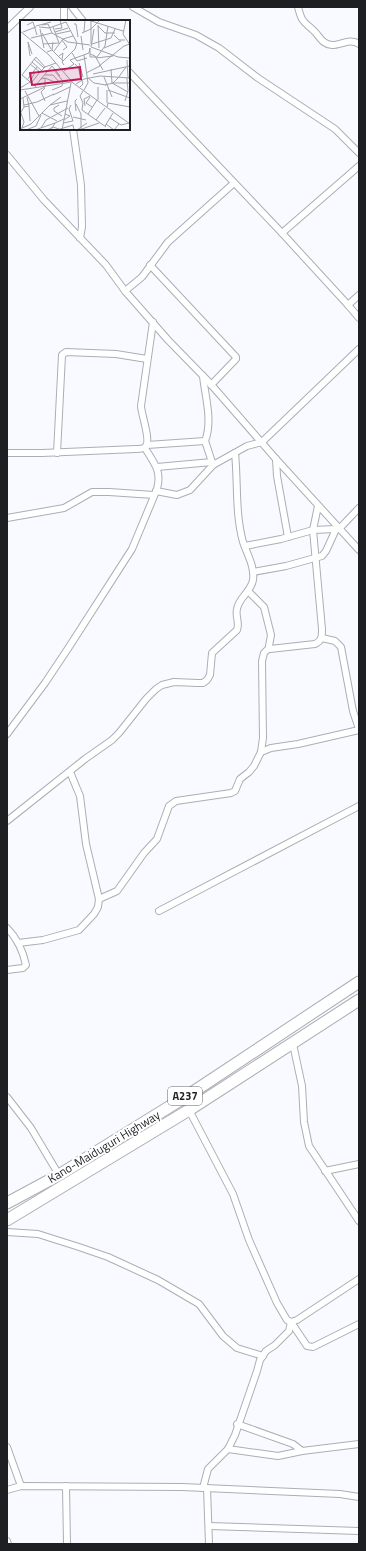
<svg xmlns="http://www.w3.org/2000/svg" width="366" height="1551" viewBox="0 0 366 1551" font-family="'Titillium Web',sans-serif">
<rect width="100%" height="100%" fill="#f8faff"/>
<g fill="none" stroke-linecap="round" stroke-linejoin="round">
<g stroke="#abaeb5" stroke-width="8">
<g id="street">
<path d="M64 7V21"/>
<path d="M72 7 83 21"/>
<path d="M133 7 159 22 196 35 219 48 258 78 335 129 359 153"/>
<path d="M298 7C299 11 300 15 302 19 305 24 309 26 313 30 320 36 321 44 332 45 341 45 350 38 359 44"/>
<path d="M7 29 30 7"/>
<path d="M129 72 282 233 348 305"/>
<path d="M73 129 81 185 82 227 80 238"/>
<path d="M7 155 44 200 106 265 125 291 168 340 208 381 276 459 359 550"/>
<path d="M282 233 359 166"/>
<path d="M150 265 236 357V359L211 385"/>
<path d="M125 291 142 277 168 242 234 183"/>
<path d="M359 295 348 305 359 318"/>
<path d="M205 441 213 465"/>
<path d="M147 445 205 441C213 421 205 396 203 376"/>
<path d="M7 453H42L136 449C139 449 143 449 145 447 152 442 141 414 141 406L153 322"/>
<path d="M57 453 62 355 66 352 116 354 147 359"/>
<path d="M276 459 277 476 288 537"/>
<path d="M157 467 212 462"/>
<path d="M156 491 177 495 190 490 213 465 247 446 262 442 359 349"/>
<path d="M7 518 64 508 92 492H109L154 495"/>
<path d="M339 529 359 508"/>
<path d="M245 546 281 539 313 530 336 529"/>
<path d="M253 572 286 566 322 556 326 551 337 527"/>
<path d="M248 591 264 607 271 635 269 646 270 649 315 644C322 641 322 636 322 629L313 530 318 506"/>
<path d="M322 638 335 641 341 647 353 711 359 729"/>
<path d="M7 734 45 683 69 647 132 549 157 489C162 471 154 463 145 448"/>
<path d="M261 752 271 748 298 744 359 730"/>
<path d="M7 821 85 759 112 740 119 733 146 699 156 689 162 685 174 682 198 683H203L207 680 210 675 212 653 237 630C240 623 235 616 237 609 239 597 251 592 253 580 255 567 247 554 243 542 235 513 238 482 235 453"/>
<path d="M99 899 117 891 144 853 157 839 169 806 176 801 231 793 235 791 240 779 249 772 254 766 261 752 263 738 262 661 264 653 269 648"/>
<path d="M159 911 359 806"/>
<path d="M7 928C17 938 23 951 26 965L23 968 7 970"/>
<path d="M18 943 43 940 79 930 94 914 98 907 99 899 86 844 80 796 70 772"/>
<path d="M293 1044 302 1086 304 1122 309 1146 359 1221"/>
<path d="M7 1097 31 1128 59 1175"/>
<path d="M189 1110 233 1194 249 1240 277 1303 287 1320 291 1322 307 1346 313 1347 359 1324"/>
<path d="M325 1171 359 1164"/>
<path d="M7 1232 38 1234 79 1247 108 1257 158 1280 199 1304 223 1336 237 1348 263 1356"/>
<path d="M291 1322 297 1320 359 1279"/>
<path d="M237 1424 293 1444 302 1451 359 1444"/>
<path d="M7 1447 21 1486"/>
<path d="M228 1449 278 1456 302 1451"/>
<path d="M66 1486 67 1544"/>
<path d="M203 1488 208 1469 228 1449 235 1435 257 1371 260 1360 266 1351 275 1345 289 1331 291 1322"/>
<path d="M207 1488 209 1544"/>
<path d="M7 1490 21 1486 182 1487 340 1494 359 1497"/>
<path d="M209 1526 359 1531"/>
<path d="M7 1541 8 1544"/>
</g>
</g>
<g stroke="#abaeb5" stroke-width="13">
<g id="highway">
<path d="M7 1203 59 1175 190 1094 359 982"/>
<path d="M7 1220 189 1110 359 1000"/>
</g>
</g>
<use href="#street" stroke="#fff" stroke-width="6"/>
<use href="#highway" stroke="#fff" stroke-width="11"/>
</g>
<g text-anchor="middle" stroke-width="4" stroke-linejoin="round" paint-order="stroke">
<rect fill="#fff" stroke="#626264" stroke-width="1" x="168" y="1087" width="34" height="18" rx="3"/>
<g font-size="11" font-weight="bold" fill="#1e1f22">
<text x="185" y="1100">A237</text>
</g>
<g font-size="12" fill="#1e1f22" stroke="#fff">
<text transform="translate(104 1147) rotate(-31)" y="4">Kano-Maiduguri Highway</text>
</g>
</g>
<g transform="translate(20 20)">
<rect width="110" height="110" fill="#f8faff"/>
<path fill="none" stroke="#a1a2a7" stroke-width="1" d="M68 0 103 11M106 0 103 14 110 25M54 4H56L58 17M7 5 13 2 17 15M22 5 28 4 32 13M78 5 79 28M16 6 31 2M78 6 85 13H95M19 7 29 8 46 2 57 23 55 29 42 42 44 45M33 7 39 23M20 9 24 28M35 9 42 8 40 0M74 9 71 27 98 37 110 38M0 11 29 35 53 63 110 104M3 12 16 7M35 12 48 8M64 12 65 0M22 13 31 29M62 13 71 9V1M36 14 50 11M94 15 99 20H105M61 16 63 30M11 18 32 13 48 22 70 25M42 20 47 27 43 30M8 22 10 36M8 22 12 34M23 24 39 23M71 24V9L80 0M72 24 91 18 95 9M70 28V37H77L85 26 88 6M84 28 101 21M32 30 43 41M34 31 43 19 53 16M27 32 32 30 33 22M52 33 57 41 67 38M70 34 75 36 83 50M64 35 68 63 64 70M39 36 43 33 42 40M76 38 93 36M14 39 24 48M107 40 108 58M12 42 22 51M59 43 63 57M10 44 20 52 25 47M55 44 58 47 63 64 60 67M32 46 40 56M79 46 104 26 110 24M91 49 92 63M34 50 42 60M44 51 54 44 50 40 69 33 70 28M66 53 80 46M73 54 110 46M25 55H33L40 63M84 57 92 77M25 58 37 63M68 58 74 63 86 65M98 58 106 47M7 60 17 47M11 63 20 52M92 63 108 72M93 63H110M56 64 64 59 80 56 110 58M85 65 93 63 98 58M15 66 32 46M16 67 2 55 16 37 25 47 36 43M78 67V80M0 68 10 62 15 52M0 70 52 62M32 70 42 66 43 60M87 70V83M88 70 110 78M5 71 19 96M33 75 50 67M70 77 66 83 72 87M0 79 25 67V58L21 59M25 81 21 72 25 68M105 81 108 71 107 58M56 84 61 94V109M4 85 17 82 34 74M30 85 41 77M39 85 34 88V91L42 96M9 86 10 101M65 86 64 79 70 76M4 87 9 86 7 77M87 87 88 83 110 87M0 90 4 102 2 108M62 90 86 107M62 90 63 83 60 76 63 71M56 91 55 81 57 79M1 92 4 87 3 78M22 93 37 101M68 94 77 80M53 97 66 100M90 98 101 105 109 103M44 100 50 96 45 94M76 100 85 88M43 103 53 101 49 89 51 85M86 104 94 110 99 104M85 106 93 93M21 108 26 100 48 88M0 109 11 104 30 85 47 81M6 110 16 106 21 95M15 110 35 103M27 110 33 107 39 109M31 110 35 103 44 99M37 110 53 105 54 110M42 110 51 63M57 110 67 103M59 110 79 103"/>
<path fill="#c2185b" fill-opacity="0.15" stroke="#c2185b" stroke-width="2" d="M60 47 61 59 12 65 10 53Z"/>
<rect width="110" height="110" fill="none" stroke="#1e1f22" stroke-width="2"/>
</g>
<rect width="366" height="1551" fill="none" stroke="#1e1f22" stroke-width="16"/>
</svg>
